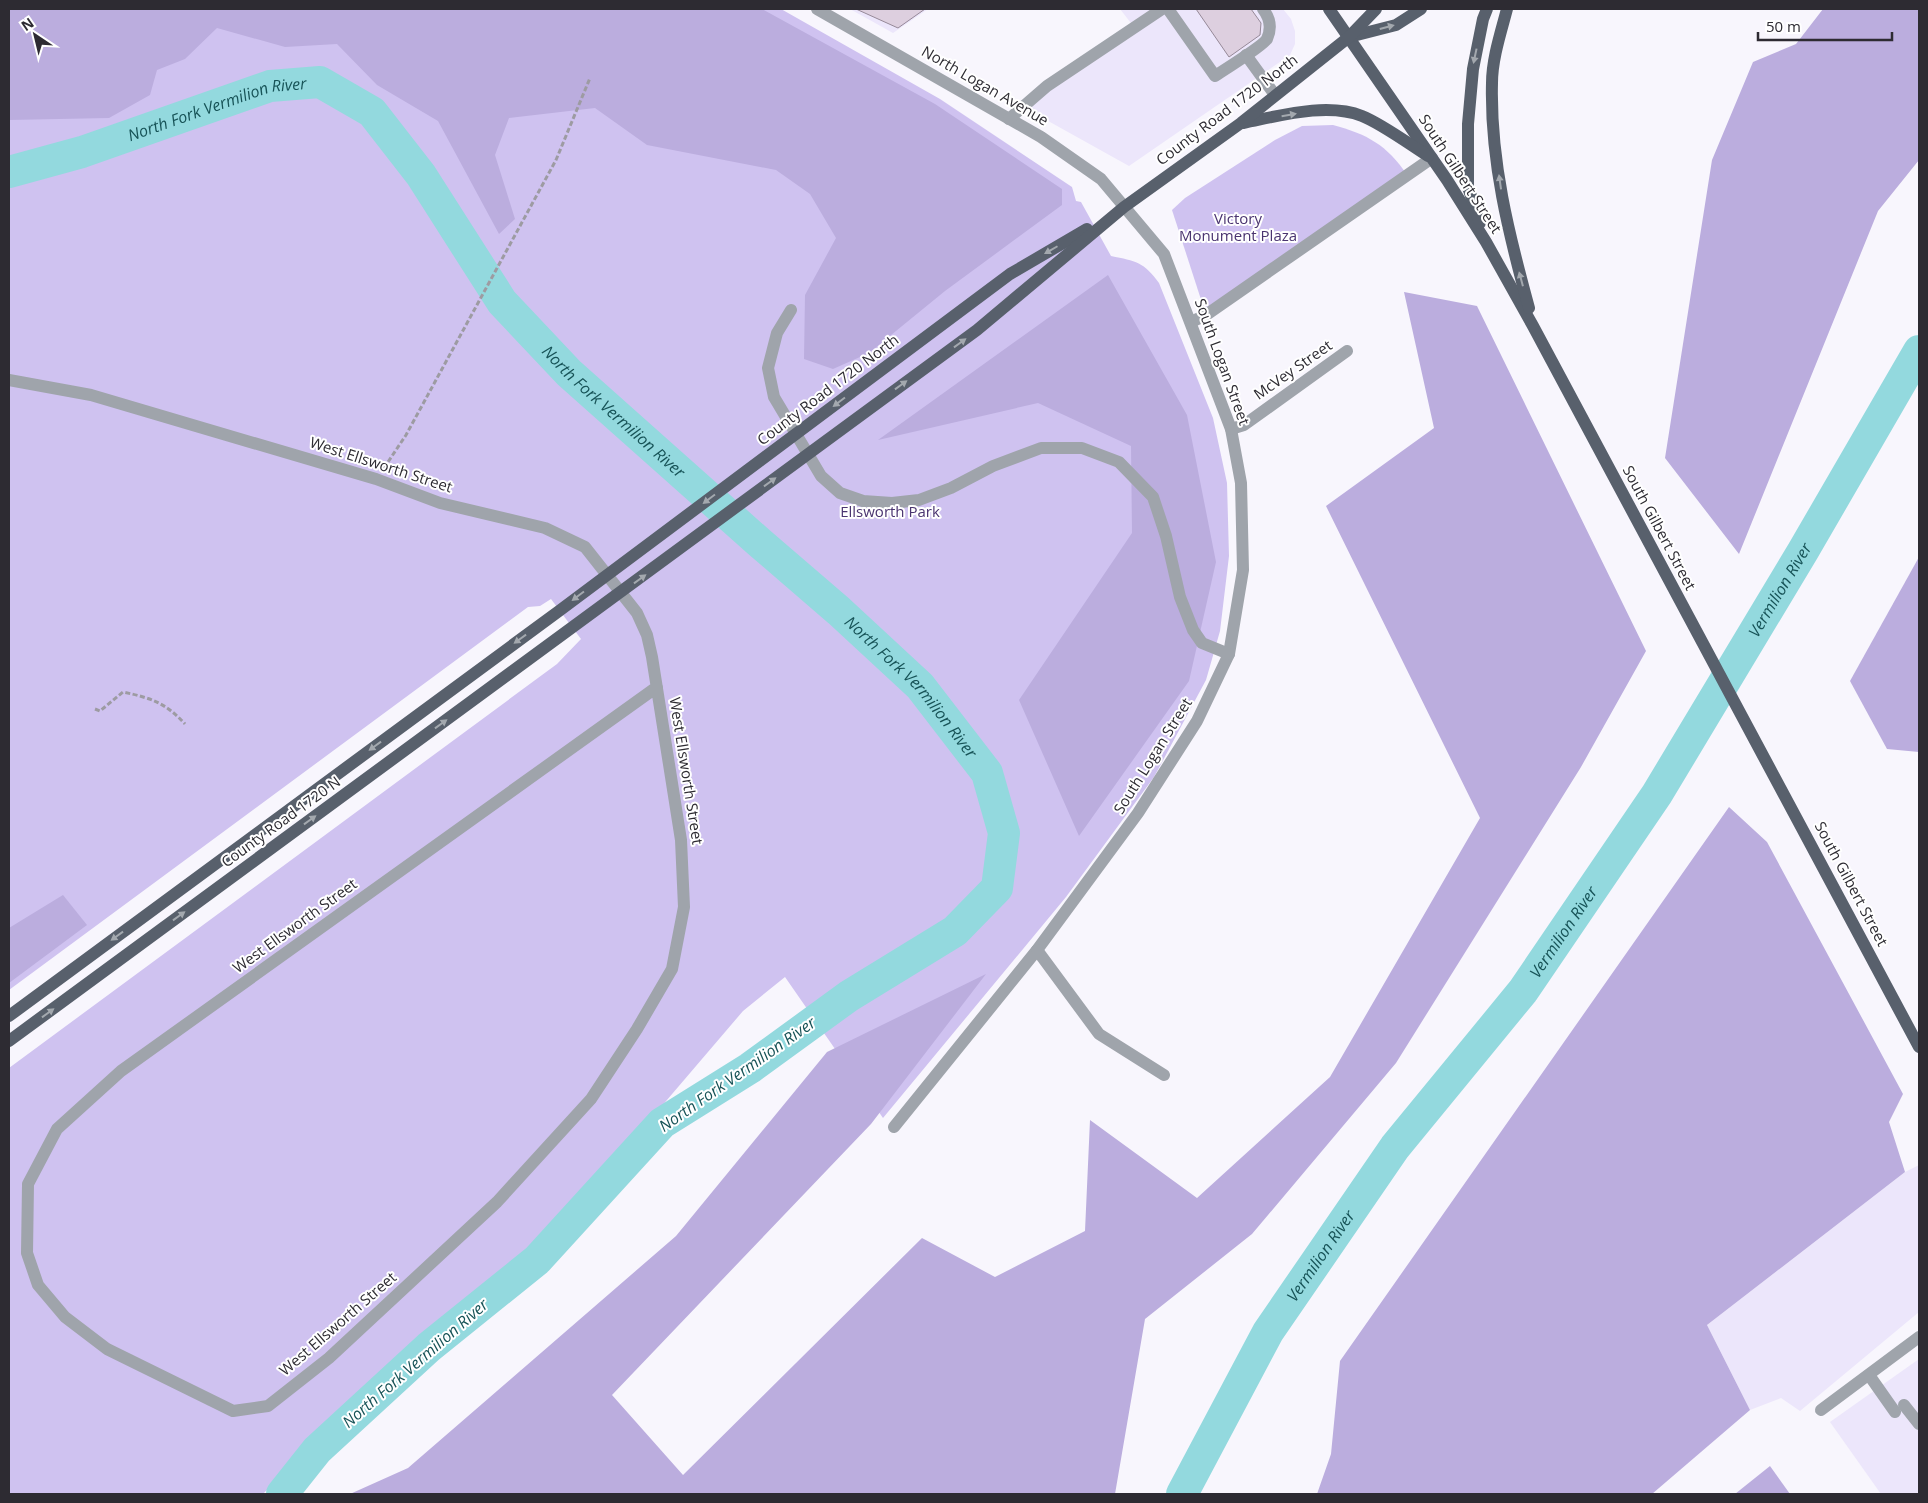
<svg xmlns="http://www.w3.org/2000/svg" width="1928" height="1503" viewBox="0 0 1928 1503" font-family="'Open Sans',sans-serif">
<rect width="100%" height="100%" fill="#f8f6fd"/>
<g fill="#ece6fb">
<path d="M850 9H928L893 33Z"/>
<path d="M1120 9H1283L1291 19 1295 31V44L1290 55 1129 166 1023 107 1134 27Z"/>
<path d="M1919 1165V1312L1800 1411 1781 1398 1750 1410 1707 1325 1905 1172Z"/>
<path d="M1919 1359V1494H1881L1830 1422Z"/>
</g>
<g fill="#cfc2f0">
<path d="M9 9H781L940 99 1072 187 1076 201 1081 202 1111 256C1136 261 1144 262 1159 283L1213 418 1227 483 1229 556 1220 631 1206 680 1154 777 1066 897 883 1118 785 977 743 1011 655 1114 536 1243 363 1389 263 1494H9V1068L557 664 581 639 551 599 540 606 528 607 9 990Z"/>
<path d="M1333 125C1367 134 1387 145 1407 175L1206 315 1172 210 1185 198 1275 140 1302 126Z"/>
</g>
<g fill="#bbadde">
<path d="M9 9H762L935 104 1062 189V205L945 291 869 353 833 369 804 359 805 295 836 238 810 194 776 170 647 145 595 108 509 118 495 155 515 219 499 234 438 121 377 85 337 44 285 47 217 28 185 59 157 70 150 95 109 118 9 120Z"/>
<path d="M1823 9H1919V160L1878 211 1739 554 1665 458 1712 160 1753 62 1796 44Z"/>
<path d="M1108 275 1187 415 1216 562 1189 681 1079 836 1019 700 1132 533 1131 446 1038 403 878 440Z"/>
<path d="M1404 292 1477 306 1646 651 1581 767 1396 1063 1252 1234 1145 1319 1115 1494H350L408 1468 676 1236 827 1052 986 974 871 1124 612 1395 683 1475 922 1238 995 1277 1085 1231 1090 1120 1197 1198 1330 1077 1480 818 1326 506 1434 428Z"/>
<path d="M1919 557V752L1887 749 1850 681Z"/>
<path d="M1729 807 1767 842 1903 1094 1889 1122 1905 1172 1707 1325 1750 1410 1652 1494H1317L1331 1454 1340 1361Z"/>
<path d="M63 895 87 925 9 983V928Z"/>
<path d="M1770 1466 1790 1494H1735Z"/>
</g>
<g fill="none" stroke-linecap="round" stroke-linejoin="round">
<g stroke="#93d9de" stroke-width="32">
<path id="s1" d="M9 172 82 152 270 86 320 82 372 112 421 175 502 302 569 373 760 543 839 611 920 686 987 773 1004 833 997 888 955 931 849 996 750 1068 662 1123 537 1260 429 1347 317 1450 282 1494"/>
<path id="s2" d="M1182 1494 1268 1332 1395 1147 1523 991 1657 794 1803 551 1919 351"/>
</g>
</g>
<g fill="#ddcfdf" stroke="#968998">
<path d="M856 9H925L898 28Z"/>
<path d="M1196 9H1251L1261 23 1260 35 1229 57Z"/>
</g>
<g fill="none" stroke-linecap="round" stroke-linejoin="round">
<g stroke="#9d9ba2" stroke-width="3" stroke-dasharray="5 2.5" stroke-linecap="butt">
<path d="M384 468 406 435 556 160 590 78"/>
<path d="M95 709 100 711 123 692C151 698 166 703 185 724"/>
</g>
<g stroke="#9fa4ab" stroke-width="12">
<path d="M817 9 1041 137 1101 179 1164 254 1231 429 1241 483 1243 570 1229 654 1197 721 1138 813 1037 950 894 1127"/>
<path d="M1168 9 1215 76C1224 70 1263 46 1267 39 1272 28 1270 18 1263 9"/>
<path d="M1246 55 1275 95"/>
<path d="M1009 119 1047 86 1162 9"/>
<path d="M791 310 777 333 768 368 774 397 821 476 840 493 863 501 892 503 919 500 951 488 993 466 1041 448H1082L1119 462 1153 497 1166 536 1180 597 1193 630 1202 643 1229 654"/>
<path d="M1191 322 1206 315 1432 158"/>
<path d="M9 380 91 395 376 479 440 503 545 528 585 547 637 613 647 635 652 657 681 840 684 907 672 969 637 1029 591 1099 497 1202 329 1358 268 1406 233 1411 107 1349 65 1317 38 1285 27 1253 28 1184 57 1129 121 1071 657 687"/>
<path d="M1231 429 1244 425 1347 351"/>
<path d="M1037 950 1099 1034 1164 1075"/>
<path d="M1869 1375 1895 1412"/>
<path d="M1904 1405 1919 1424"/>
<path d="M1821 1410 1919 1337"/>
</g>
<g stroke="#58606c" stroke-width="12">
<path d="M1329 9 1447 180 1486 242 1533 326 1919 1047"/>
<path d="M1507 9C1501 32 1492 59 1492 83 1490 160 1509 235 1529 308"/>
<path d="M1349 37 1396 25 1421 9"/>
<path d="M1243 123C1279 116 1327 102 1362 116 1382 124 1409 144 1428 156"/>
<path d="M1480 223 1468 187V124L1473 69 1483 19 1487 9"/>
<path d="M9 1016 559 611 1010 274 1087 229"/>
<path d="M9 1041 977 330 1124 207 1241 123 1349 37 1376 9"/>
</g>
</g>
<defs><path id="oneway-solid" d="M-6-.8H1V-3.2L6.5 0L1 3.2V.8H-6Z" transform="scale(1.25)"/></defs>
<g fill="#a3a8ae">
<use href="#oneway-solid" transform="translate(1387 27) rotate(-15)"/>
<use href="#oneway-solid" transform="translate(1475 56) rotate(102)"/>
<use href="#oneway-solid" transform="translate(1289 115) rotate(-10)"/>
<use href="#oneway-solid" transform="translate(1500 182) rotate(-98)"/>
<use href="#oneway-solid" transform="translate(1051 250) rotate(150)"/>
<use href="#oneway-solid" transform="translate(1521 279) rotate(-105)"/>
<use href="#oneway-solid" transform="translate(960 343) rotate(-36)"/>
<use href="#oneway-solid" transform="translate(901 385) rotate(-36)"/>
<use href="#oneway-solid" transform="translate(839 402) rotate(143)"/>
<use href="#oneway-solid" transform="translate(770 482) rotate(-36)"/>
<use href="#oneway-solid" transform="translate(709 499) rotate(143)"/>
<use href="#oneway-solid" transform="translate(640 579) rotate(-36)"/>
<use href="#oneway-solid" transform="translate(578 596) rotate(143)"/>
<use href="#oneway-solid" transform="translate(520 639) rotate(144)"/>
<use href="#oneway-solid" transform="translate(441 724) rotate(-36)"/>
<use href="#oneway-solid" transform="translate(375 746) rotate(144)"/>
<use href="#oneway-solid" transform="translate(310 820) rotate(-36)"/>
<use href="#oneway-solid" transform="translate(179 916) rotate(-36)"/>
<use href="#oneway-solid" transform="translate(117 936) rotate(144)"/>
<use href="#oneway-solid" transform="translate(48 1013) rotate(-36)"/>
</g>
<g text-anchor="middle" stroke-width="4" stroke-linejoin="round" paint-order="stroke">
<g font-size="15" fill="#2d2b32" stroke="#fff">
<text transform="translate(985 86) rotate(30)" y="5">North Logan Avenue</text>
<text transform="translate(1227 110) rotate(-37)" y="5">County Road 1720 North</text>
<text transform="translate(1460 174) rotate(57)" y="5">South Gilbert Street</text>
<text transform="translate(1222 362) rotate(70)" y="5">South Logan Street</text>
<text transform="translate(1293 370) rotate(-35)" y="5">McVey Street</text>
<text transform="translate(828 390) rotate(-37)" y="5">County Road 1720 North</text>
<text transform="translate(381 465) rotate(18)" y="5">West Ellsworth Street</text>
<text transform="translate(1659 528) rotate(62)" y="5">South Gilbert Street</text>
<text transform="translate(1153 756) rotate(-58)" y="5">South Logan Street</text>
<text transform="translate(686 771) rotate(81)" y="5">West Ellsworth Street</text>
<text transform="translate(281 822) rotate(-36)" y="5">County Road 1720 N</text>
<text transform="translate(1851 884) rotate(62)" y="5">South Gilbert Street</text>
<text transform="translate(295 926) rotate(-36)" y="5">West Ellsworth Street</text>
<text transform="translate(338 1324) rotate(-41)" y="5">West Ellsworth Street</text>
</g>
<g font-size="15" fill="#4a3470" stroke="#fff">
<text x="1238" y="224">Victory<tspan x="1238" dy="17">Monument Plaza</tspan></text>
<text x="890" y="517">Ellsworth Park</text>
</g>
<g font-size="16" font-style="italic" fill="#175357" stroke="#fff">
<text dy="6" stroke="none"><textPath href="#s1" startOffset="218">North Fork Vermilion River</textPath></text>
<text dy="6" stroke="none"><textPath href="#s1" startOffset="772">North Fork Vermilion River</textPath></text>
<text dy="6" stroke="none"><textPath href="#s2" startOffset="1086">Vermilion River</textPath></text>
<text dy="6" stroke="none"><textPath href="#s1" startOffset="1178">North Fork Vermilion River</textPath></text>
<text dy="6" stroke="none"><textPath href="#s2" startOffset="681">Vermilion River</textPath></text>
<text transform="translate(737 1074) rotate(-35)" y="6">North Fork Vermilion River</text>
<text dy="6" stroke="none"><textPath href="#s2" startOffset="276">Vermilion River</textPath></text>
<text transform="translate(415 1363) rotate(-41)" y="6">North Fork Vermilion River</text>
</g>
</g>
<rect width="1928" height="1503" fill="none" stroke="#2d2b32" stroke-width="20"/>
<g transform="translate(35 35) rotate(325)" stroke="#ffffff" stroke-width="4" paint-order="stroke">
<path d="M0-4L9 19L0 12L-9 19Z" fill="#2d2b32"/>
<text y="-8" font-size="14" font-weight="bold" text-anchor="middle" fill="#2d2b32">N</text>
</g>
<path d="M1758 32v8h134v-8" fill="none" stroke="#2d2b32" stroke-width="2.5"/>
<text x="1766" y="32" font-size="15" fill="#2d2b32" stroke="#ffffff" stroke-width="4" paint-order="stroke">50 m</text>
</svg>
